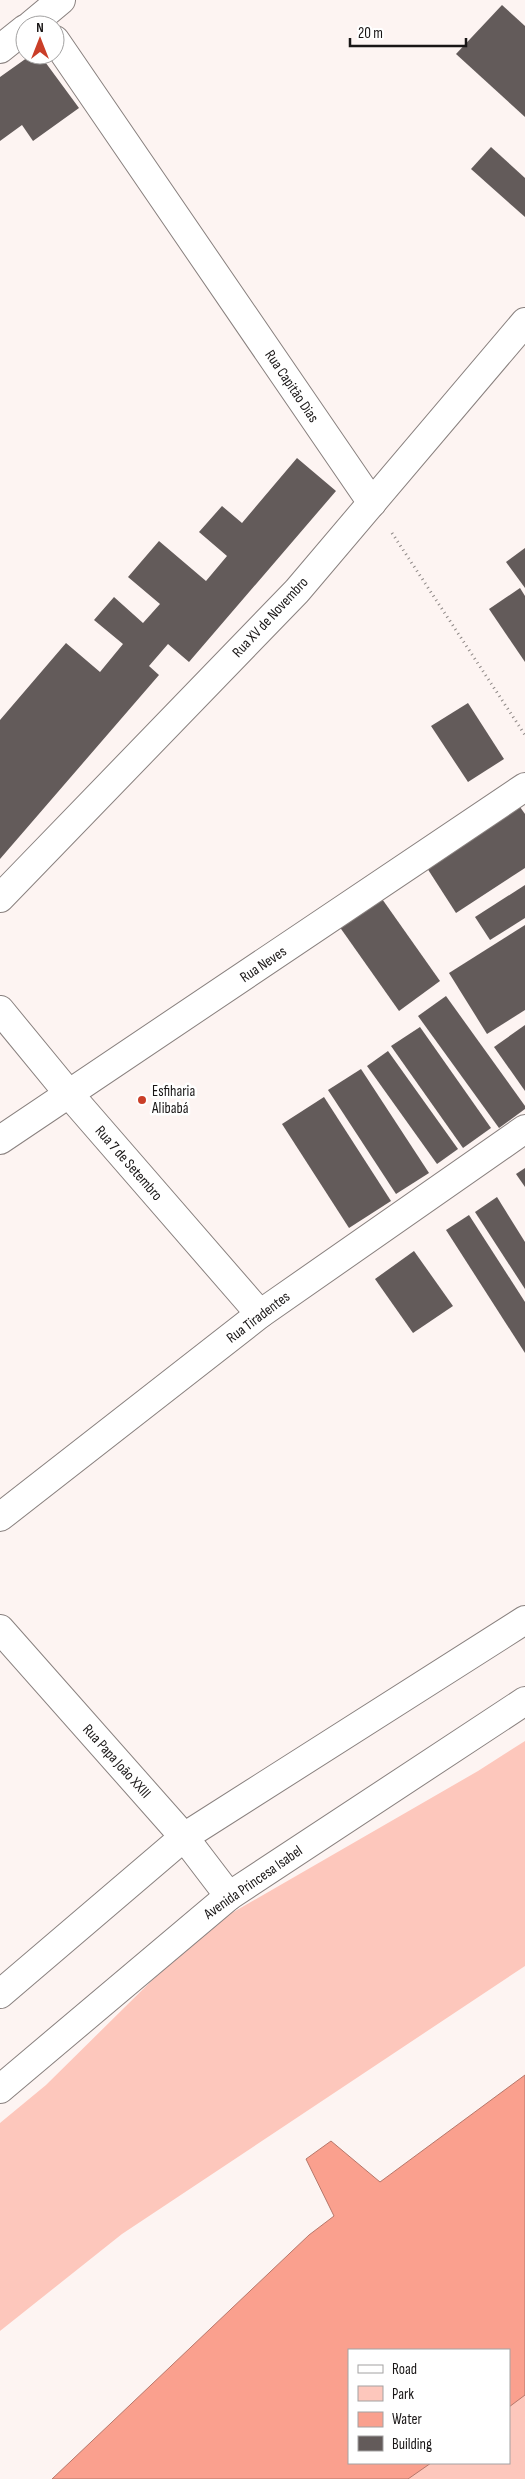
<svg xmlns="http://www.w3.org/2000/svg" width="525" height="2479" viewBox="0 0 525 2479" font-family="'Sofia Sans Condensed',sans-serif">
<rect width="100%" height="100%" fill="#fdf4f2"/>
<g fill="#fdc7bc">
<path d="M525 1741V1966L122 2234 0 2331V2123L46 2085 204 1929 478 1771Z"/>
<path d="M525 2268V2479H275L349 2463H509V2350Z"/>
</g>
<path fill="#faa08e" stroke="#b6776a" d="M525 2075V2395L509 2407V2350H349V2463H431L408 2479H52L309 2235 334 2216 306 2159 331 2141 380 2182Z"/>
<g fill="#635b5a">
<path d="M502 5 525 26V117L456 54Z"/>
<path d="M31 55H40L79 108 33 141 22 125 0 141V77Z"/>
<path d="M491 147 525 178V217L471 169Z"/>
<path d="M297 458 336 491 189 662 168 644 149 666 159 675 0 859V720L66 643 100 672 123 644 94 620 114 597 143 623 160 604 128 577 159 541 206 581 227 556 199 532 222 506 242 523Z"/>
<path d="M525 548V588L506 562Z"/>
<path d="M520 588 525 596V662L489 609Z"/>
<path d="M468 703 504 759 468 782 431 726Z"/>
<path d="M520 807 525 814V868L456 913 427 868Z"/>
<path d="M525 885V918L490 940 475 917Z"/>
<path d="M380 896 440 981 399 1011 339 926Z"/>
<path d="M525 925V1010L487 1034 449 973Z"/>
<path d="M446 996 525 1106V1109L499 1128 418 1016Z"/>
<path d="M525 1025V1091L494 1047Z"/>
<path d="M420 1027 491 1128 463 1148 391 1046Z"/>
<path d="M388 1051 458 1149 437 1164 367 1066Z"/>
<path d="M361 1069 429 1173 396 1194 328 1090Z"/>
<path d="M324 1097 391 1201 349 1228 282 1124Z"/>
<path d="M525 1168V1187L516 1174Z"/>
<path d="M497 1197 525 1242V1289L475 1212Z"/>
<path d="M469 1215 525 1302V1353L446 1230Z"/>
<path d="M414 1251 453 1306 413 1333 375 1279Z"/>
</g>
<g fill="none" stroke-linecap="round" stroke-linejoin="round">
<g stroke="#89817f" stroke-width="30">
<g id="minor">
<path d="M31 25 61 0"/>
<path d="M55 40 372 503"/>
<path d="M0 49 25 29"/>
<path d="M0 898 297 591 525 322"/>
<path d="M0 1010 69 1094 260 1314"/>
<path d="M0 1140 525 787"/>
<path d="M0 1517 260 1314 525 1129"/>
<path d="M0 1629 184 1837 229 1896"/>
</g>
</g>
<g stroke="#89817f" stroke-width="30">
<g id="major">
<path d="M0 1994 184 1837 525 1620"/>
<path d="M0 2089 229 1896 525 1701"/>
</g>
</g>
<path stroke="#8c8684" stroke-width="3" stroke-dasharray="1 4" stroke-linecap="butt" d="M392 533 525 735"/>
<use href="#minor" stroke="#fff" stroke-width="28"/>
<use href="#major" stroke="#fff" stroke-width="28"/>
</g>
<circle fill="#ca3e28" stroke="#fff" stroke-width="2" cx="142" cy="1100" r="5"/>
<g text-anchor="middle" stroke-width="5" stroke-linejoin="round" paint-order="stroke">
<g font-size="15" fill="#191616" stroke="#fff">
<text transform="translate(292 386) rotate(56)" y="5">Rua Capitão Dias</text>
<text transform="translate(270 617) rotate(-47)" y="5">Rua XV de Novembro</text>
<text transform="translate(263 964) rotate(-34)" y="5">Rua Neves</text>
<text transform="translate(129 1163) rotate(49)" y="5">Rua 7 de Setembro</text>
<text transform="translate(258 1317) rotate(-37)" y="5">Rua Tiradentes</text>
<text transform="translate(117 1761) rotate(48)" y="5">Rua Papa João XXIII</text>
<text transform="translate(253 1882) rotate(-35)" y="5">Avenida Princesa Isabel</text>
</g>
<g font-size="15" fill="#191616" stroke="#fff" text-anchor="start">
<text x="152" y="1096">Esfiharia<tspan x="152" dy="17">Alibabá</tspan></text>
</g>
</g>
<rect x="348" y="2349" width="162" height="115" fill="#ffffff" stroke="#a3a2a2"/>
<rect x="358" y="2365" width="25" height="8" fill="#ffffff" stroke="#a3a2a2"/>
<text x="392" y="2374" font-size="15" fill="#191616">Road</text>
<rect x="358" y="2386" width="25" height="15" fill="#fdc7bc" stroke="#a3a2a2"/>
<text x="392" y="2399" font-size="15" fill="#191616">Park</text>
<rect x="358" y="2412" width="25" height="15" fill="#faa08e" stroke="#a3a2a2"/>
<text x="392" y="2424" font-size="15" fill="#191616">Water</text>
<rect x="358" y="2436" width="25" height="15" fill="#635b5a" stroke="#a3a2a2"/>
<text x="392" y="2449" font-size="15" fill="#191616">Building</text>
<g transform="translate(40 40)"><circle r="24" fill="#ffffff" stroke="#a3a2a2"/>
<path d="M0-4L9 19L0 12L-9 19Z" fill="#ca3e28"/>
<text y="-8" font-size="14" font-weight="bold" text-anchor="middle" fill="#191616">N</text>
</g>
<path d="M350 38v8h116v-8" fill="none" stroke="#191616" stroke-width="2.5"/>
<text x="358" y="38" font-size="15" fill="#191616" stroke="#ffffff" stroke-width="4" paint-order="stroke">20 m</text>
</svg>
